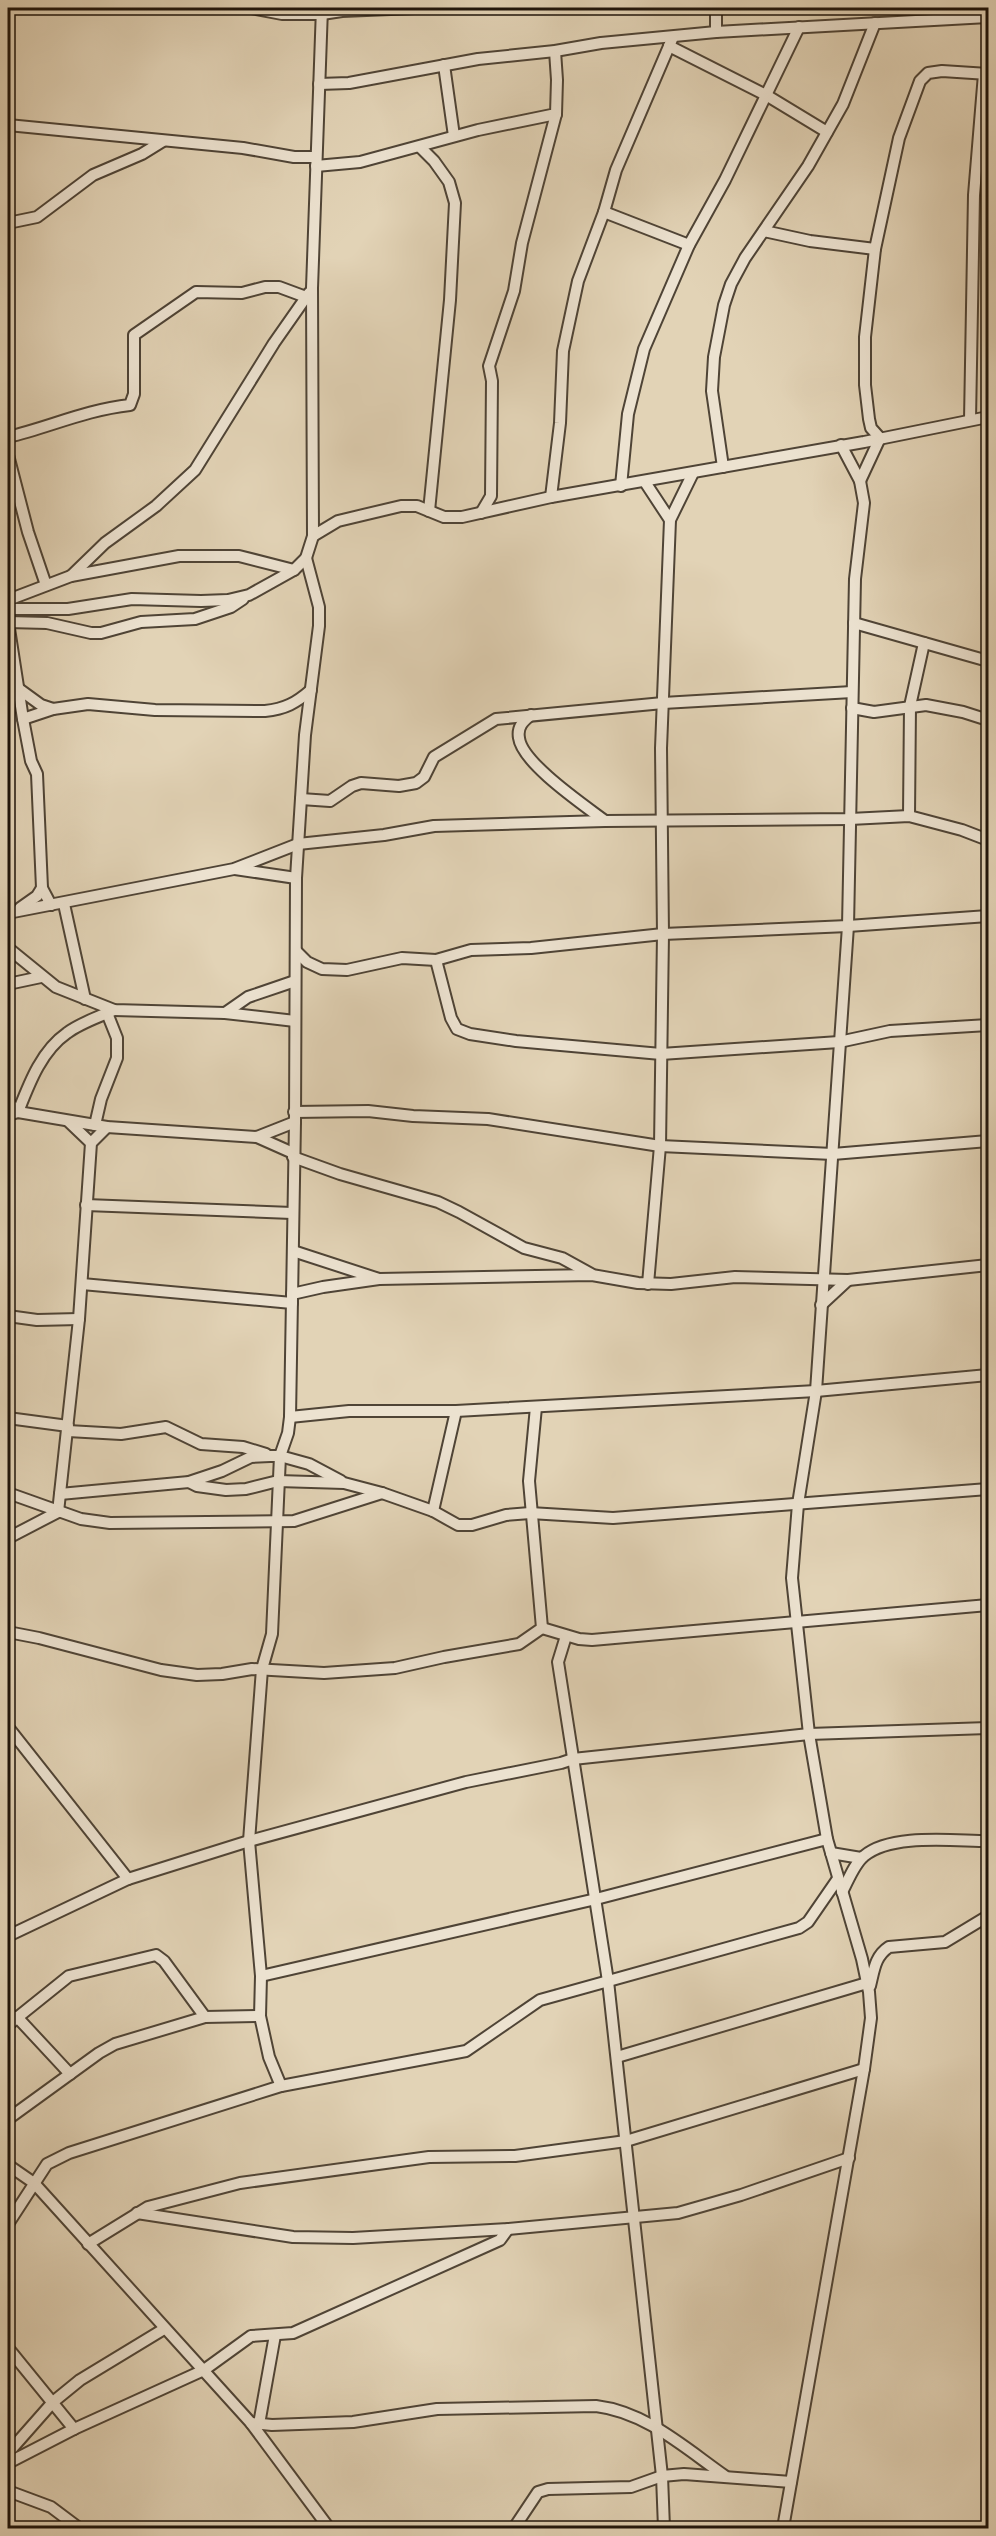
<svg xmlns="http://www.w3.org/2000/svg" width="996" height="2536" viewBox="0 0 996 2536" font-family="'IM FELL Great Primer',serif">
<rect width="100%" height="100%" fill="#e2d3b6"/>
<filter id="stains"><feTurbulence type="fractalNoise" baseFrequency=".00333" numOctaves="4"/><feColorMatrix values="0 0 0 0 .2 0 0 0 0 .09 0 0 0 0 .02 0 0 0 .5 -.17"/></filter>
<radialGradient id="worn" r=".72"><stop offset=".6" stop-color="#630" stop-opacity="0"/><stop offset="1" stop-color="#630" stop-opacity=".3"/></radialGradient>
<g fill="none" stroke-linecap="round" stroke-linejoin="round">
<g stroke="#4f4436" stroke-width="14">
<g id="minor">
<path d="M251 8 282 14H322L342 11 415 8"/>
<path d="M716 8V32"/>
<path d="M669 46 766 95 827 132"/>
<path d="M444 65 454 136"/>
<path d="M319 84 349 83 478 59 555 51 601 43 716 32 988 17"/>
<path d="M8 125 243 148 294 157H316"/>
<path d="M420 147 434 161 449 182 455 203 450 300 429 511"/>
<path d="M316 166 360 162 478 130 556 114 557 80 555 51"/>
<path d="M604 212 689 245"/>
<path d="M8 223 37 217 93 175 142 154 163 141"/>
<path d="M764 231 810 241 875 249"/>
<path d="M970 420 974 195 984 74"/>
<path d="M8 437C50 427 85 410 130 405L134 394V335L196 292 242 293 265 287H279L306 297"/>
<path d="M8 455 28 532 46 585"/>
<path d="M723 467 712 391 714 357 724 305 731 284 745 258 808 166 843 104 875 23"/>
<path d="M860 481 880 438 871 428 869 419 865 385V337L875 249 899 138 920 81 928 73 942 71 988 74"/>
<path d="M645 482 670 520"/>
<path d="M621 486 628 414 644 349 689 245 725 180 799 27"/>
<path d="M551 497 560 423 563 351 578 281 604 212 616 170 673 37"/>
<path d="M481 513 491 496 492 381 489 366 514 291 522 243 556 114"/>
<path d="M313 536 338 521 401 506H417L444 517H462L551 497 864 442 988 417"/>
<path d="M71 576 105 543 156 506 195 470 274 343 309 293"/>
<path d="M8 600 71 576 179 556H239L294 570"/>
<path d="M8 609H68L132 599 201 601 228 600 249 595 294 570 306 558 313 536 312 288 322 8"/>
<path d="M8 622 23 719 31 761 37 774 42 888 51 905"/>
<path d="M8 622 47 623 91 633H101L141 622 195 619 231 607 243 599"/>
<path d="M854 623 988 661"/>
<path d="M19 689 41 705 53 709"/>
<path d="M852 708 874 712 926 705 963 712 988 720"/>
<path d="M531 715C523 721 517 727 519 738 522 763 584 805 605 821"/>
<path d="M23 719 53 709 88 704 155 710 265 711C285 709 296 703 311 690"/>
<path d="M301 799 330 801 352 786 361 783 399 786 416 783 424 777 434 757 496 719 663 703 852 692"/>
<path d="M909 816 910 706 924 643"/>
<path d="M235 869 296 878"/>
<path d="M64 904 85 999"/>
<path d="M20 908 37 896 42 888"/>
<path d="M8 913 234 869 298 844 384 835 434 826 605 821 850 819 909 816 962 830 988 840"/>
<path d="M8 948 56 987 114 1010 225 1013 295 1021"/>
<path d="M296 951 307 962 322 969 347 970 402 958 436 960 471 950 531 948 663 934 848 926 988 916"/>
<path d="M436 960 451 1018 457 1029 470 1034 516 1041 661 1054 839 1042 890 1031 988 1025"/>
<path d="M8 984 41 977"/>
<path d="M225 1013 248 997 295 981"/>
<path d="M8 1102 18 1112"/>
<path d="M18 1112C29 1084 41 1051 67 1033 80 1023 99 1017 114 1010"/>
<path d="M294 1112 368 1111 413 1116 488 1119 660 1146 833 1154 988 1141"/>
<path d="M8 1115 18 1112 107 1127 257 1137 293 1153"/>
<path d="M69 1122 91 1143"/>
<path d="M95 1125 101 1099 117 1058V1038L107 1013"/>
<path d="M257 1137 295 1122"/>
<path d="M293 1157 340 1174 438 1202 459 1212 524 1248 562 1258 591 1274"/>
<path d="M86 1205 292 1213"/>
<path d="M293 1251 379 1279"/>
<path d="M82 1284 292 1303"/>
<path d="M648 1284 660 1146 663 934 661 748 670 520 693 473"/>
<path d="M292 1294 323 1287 379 1279 592 1275 638 1283 671 1284 735 1277 848 1280 988 1265"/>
<path d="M821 1305 848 1280"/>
<path d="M8 1316 37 1320 79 1319"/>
<path d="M290 1417 349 1411H456L816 1391 988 1375"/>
<path d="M8 1418 68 1426"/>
<path d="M68 1431 121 1434 166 1427 201 1444 243 1447 266 1454"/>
<path d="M189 1482 197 1486 226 1490 246 1489 278 1481 344 1483 382 1493 433 1511 458 1525H472L506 1515 530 1513 613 1518 988 1489"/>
<path d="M8 1493 81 1519 110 1523 294 1521 382 1493"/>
<path d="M60 1494 189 1482 222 1471 251 1457 270 1456H280L309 1464 341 1481"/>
<path d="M433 1511 456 1411"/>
<path d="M58 1512 79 1319 91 1143 107 1127"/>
<path d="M8 1538 58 1512"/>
<path d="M542 1628 579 1639 592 1640 988 1605"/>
<path d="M8 1632 39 1638 161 1670 197 1675 222 1674 252 1669 324 1673 395 1668 444 1657 519 1644 542 1628 529 1481 536 1407"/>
<path d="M566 1636 558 1662 608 1981 662 2476 664 2528"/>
<path d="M8 1727 128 1879"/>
<path d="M831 1853 861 1858"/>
<path d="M842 1892C848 1881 854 1864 864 1856 891 1833 954 1841 988 1841"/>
<path d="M8 1936 128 1879 249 1841 466 1782 561 1763 573 1759 809 1734 988 1728"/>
<path d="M261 1976 596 1899 827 1839"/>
<path d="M870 1986C874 1970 875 1956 889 1947L945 1942 988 1916"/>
<path d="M17 2017 70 2074"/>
<path d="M8 2025 69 1976 156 1955 164 1961 205 2017"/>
<path d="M617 2057 867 1983"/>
<path d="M281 2086 269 2057 260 2016 261 1976 249 1841 262 1669 272 1634 280 1456 288 1433 290 1417 295 1122 296 878 305 735 319 626V607L306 558"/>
<path d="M8 2119 99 2053 115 2044 205 2017 260 2016"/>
<path d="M8 2165 34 2183 251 2423 329 2528"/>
<path d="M137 2213 293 2237 353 2238 508 2229 678 2213 741 2195 849 2158"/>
<path d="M8 2224 47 2164 69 2153 281 2086 466 2051 540 2000 799 1928 808 1922 837 1880"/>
<path d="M88 2244 148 2207 240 2183 429 2157 515 2156 626 2141 864 2069"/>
<path d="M8 2348 74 2429"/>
<path d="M251 2423 272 2425 353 2422 437 2409 596 2406C646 2412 685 2448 725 2476"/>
<path d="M259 2424 275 2335"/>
<path d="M8 2453 53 2402 80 2380 164 2329"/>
<path d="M8 2463 74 2429 204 2370 251 2336 293 2333 500 2240 508 2229"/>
<path d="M8 2491 51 2507 79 2528"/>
<path d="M514 2528 538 2492 548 2489 631 2487 662 2476 684 2474 791 2482"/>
<path d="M783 2528 864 2069 871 2018 869 1992 862 1959 827 1839 809 1734 792 1578 798 1504 816 1391 848 926 855 579 864 503 860 481 841 445"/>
</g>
</g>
<use href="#minor" stroke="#ece2d0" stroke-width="10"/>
</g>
<rect width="996" height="2536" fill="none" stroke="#e2d3b6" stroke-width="30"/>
<rect x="9" y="9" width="978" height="2518" fill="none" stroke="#1e140b" stroke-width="3"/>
<rect x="15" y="15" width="966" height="2506" fill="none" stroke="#1e140b" stroke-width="1.5"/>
<rect width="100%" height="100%" filter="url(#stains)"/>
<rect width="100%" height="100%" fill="url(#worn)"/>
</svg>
